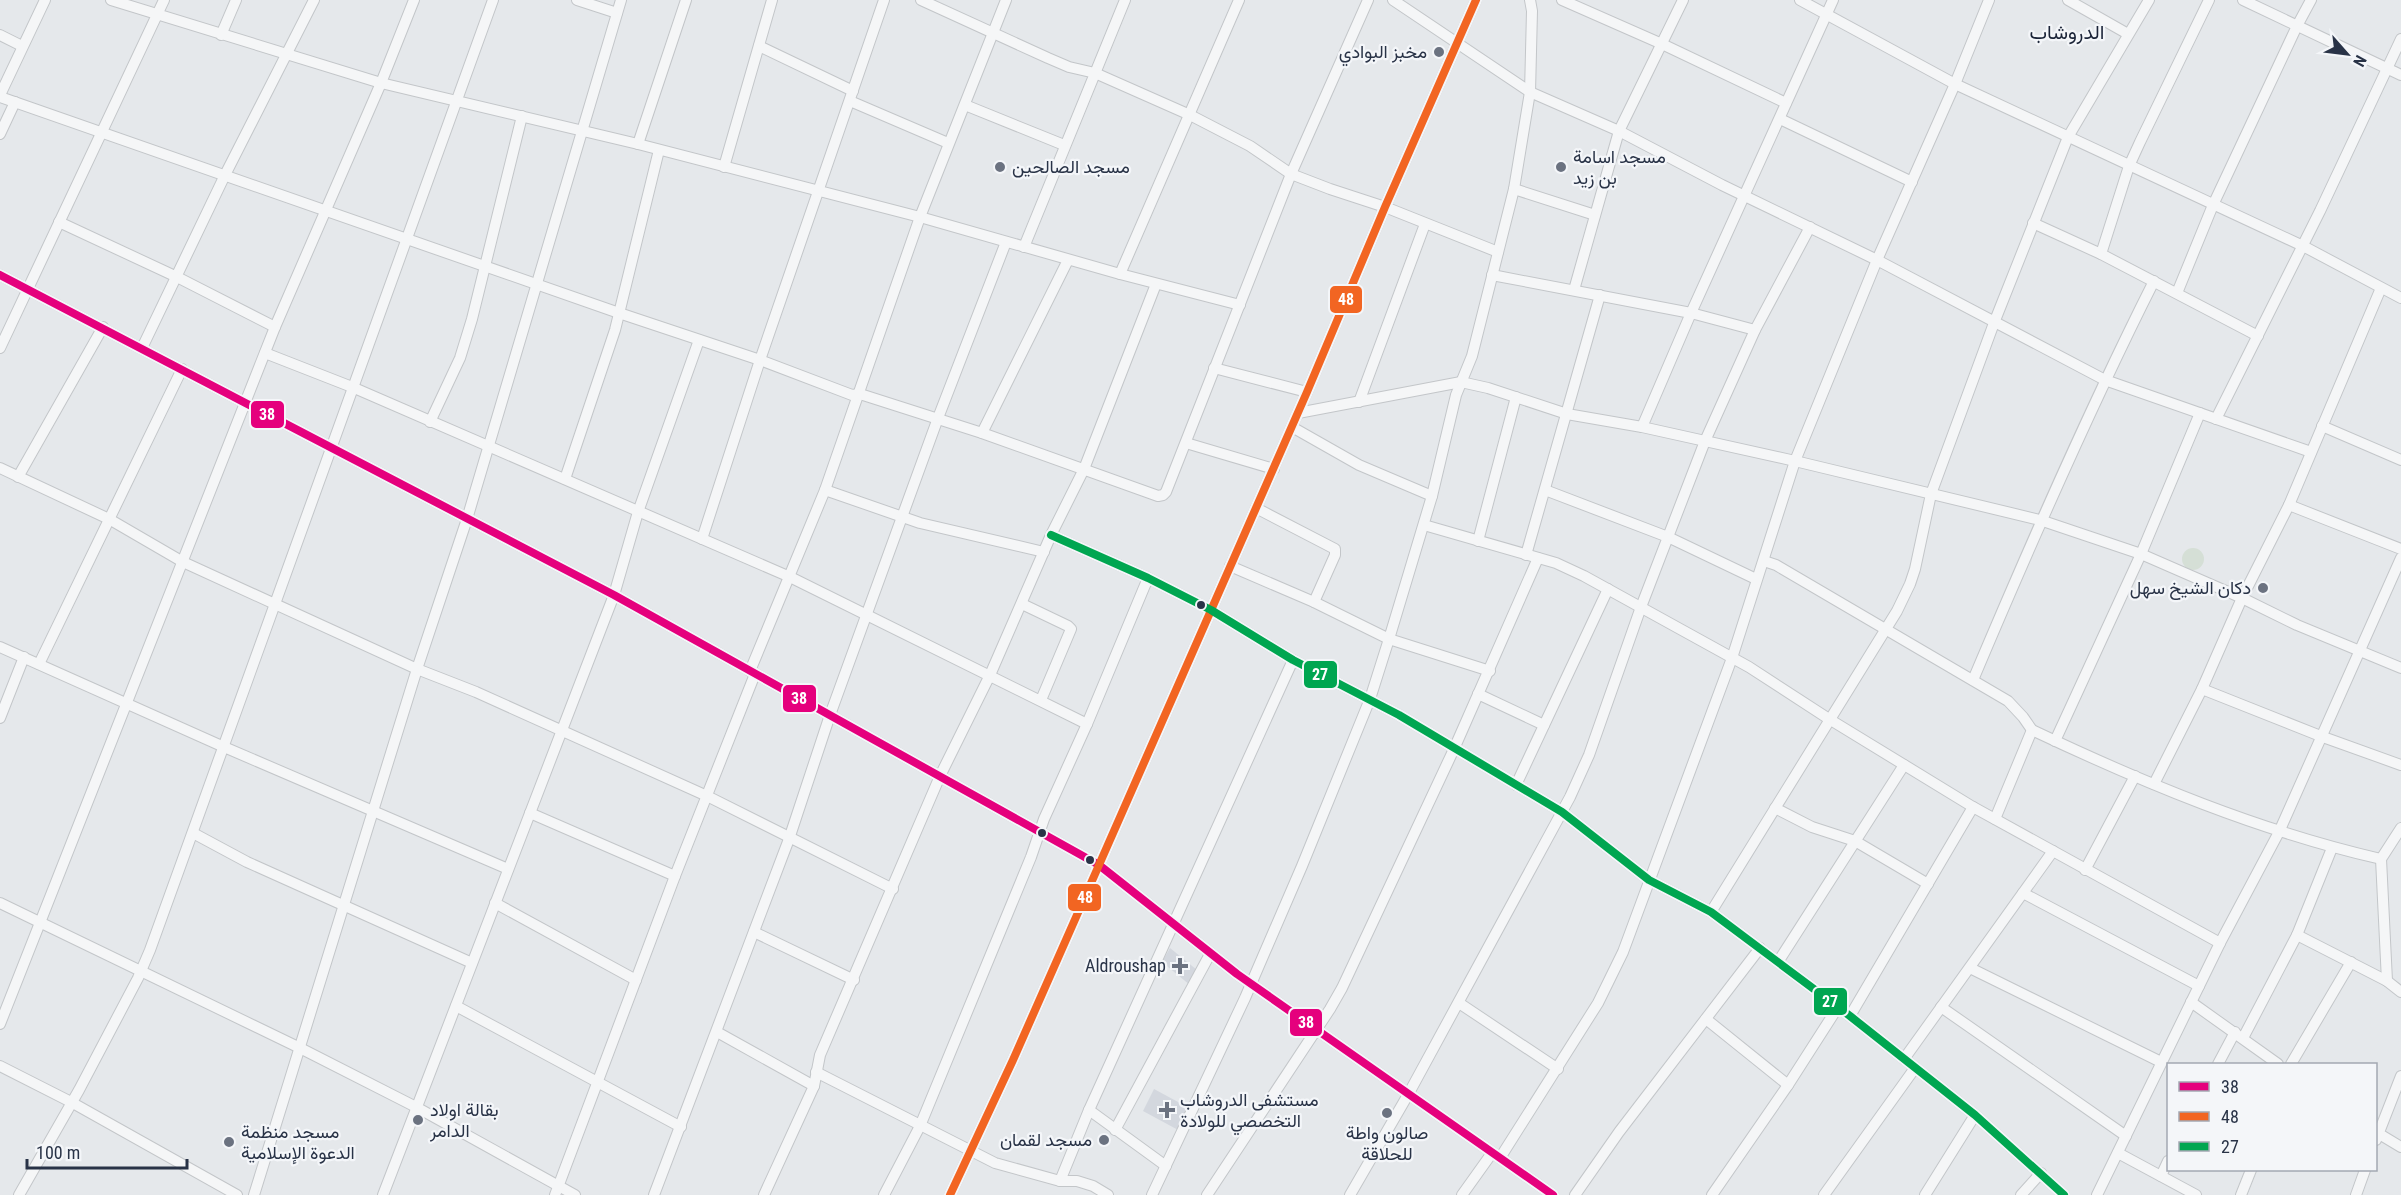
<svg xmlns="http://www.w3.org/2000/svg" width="2401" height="1195" viewBox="0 0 2401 1195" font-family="'Roboto Condensed',Vazirmatn,sans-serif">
<rect width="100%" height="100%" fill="#e5e8eb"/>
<g fill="#d3d7de">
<path d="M1170 948 1197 970 1190 985 1162 962Z"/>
<path d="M1154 1089 1191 1109 1180 1131 1143 1111Z"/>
</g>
<circle fill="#d5dfd6" cx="2193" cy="559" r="11"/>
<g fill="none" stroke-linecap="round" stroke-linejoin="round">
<g stroke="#c3c6c9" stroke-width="12">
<g id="minor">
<path d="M111 0 381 83 638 144 920 217 1120 274 1240 305"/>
<path d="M577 0 617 13"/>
<path d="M921 0 1048 58 1069 67 1095 73 1190 115 1250 146 1291 174 1330 189 1385 207 1498 252"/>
<path d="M1393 0 1530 92 1619 131 1722 185 1877 260 2105 380 2311 452"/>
<path d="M1562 0 1662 44 1786 103"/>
<path d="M1800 0 1955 84 2303 246 2401 298"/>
<path d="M2068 0 2128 34"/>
<path d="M2243 0 2401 75"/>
<path d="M0 35 22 46"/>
<path d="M221 35 236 0"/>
<path d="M759 46 853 91"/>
<path d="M0 95 45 0"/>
<path d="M0 97 619 313 760 360 852 395 860 394 982 433 1158 496 1163 495 1166 492 1291 174 1368 0"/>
<path d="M850 101 948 143"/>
<path d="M965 105 1064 145"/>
<path d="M1780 119 1912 182"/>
<path d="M0 134 15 102"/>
<path d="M638 144 686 0"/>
<path d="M724 167 772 0"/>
<path d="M1514 189 1595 215"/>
<path d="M59 222 177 277 275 327"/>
<path d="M2033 223 2101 254 2258 336"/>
<path d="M1024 247 1125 0"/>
<path d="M2101 254 2129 166 2140 142 2209 0"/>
<path d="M1120 274 1239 0"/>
<path d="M0 275 614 595 1099 865 1237 974 1553 1195"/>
<path d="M1492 275 1691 313 1755 330"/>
<path d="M1574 290 1619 131 1683 0"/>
<path d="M2177 293 2213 205 2297 26 2311 0"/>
<path d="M0 348 164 0"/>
<path d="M142 348 225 175 314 0"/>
<path d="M265 353 352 387 790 577 1087 724"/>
<path d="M1214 368 1307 392"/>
<path d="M1359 402 1425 224"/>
<path d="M1298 413 1461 382 1488 388 1567 414 1642 427 1795 461 2040 520 2141 554 2242 598 2297 625 2401 668"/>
<path d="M2216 419 2320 211 2401 39"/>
<path d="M430 422 460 358 472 319 522 116"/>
<path d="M2322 426 2401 460"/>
<path d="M1292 427 1359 465 1432 496"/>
<path d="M1642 427 1691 313 1833 0"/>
<path d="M982 433 1068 260"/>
<path d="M1186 443 1274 469"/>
<path d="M0 468 109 519 183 562 417 669 476 692 707 796 893 889"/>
<path d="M18 477 103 327"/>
<path d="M565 479 615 330 659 150"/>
<path d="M825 490 920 523 1044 552"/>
<path d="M1545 490 1668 537 1756 579"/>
<path d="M2289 505 2401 549"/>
<path d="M1256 508 1335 549V555L1314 602"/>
<path d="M1424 525 1556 563 1584 576 1749 667 1829 719 1973 807 2220 943"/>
<path d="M1051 535 1148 578 1211 610 1293 660 1399 715 1562 812 1649 880 1711 912 1850 1016 1975 1115 2064 1195"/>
<path d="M702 539 760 360 884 0"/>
<path d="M1478 541 1516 397"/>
<path d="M1526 555 1600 295"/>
<path d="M1764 561 1776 565 2008 701 2023 717 2032 730C2144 783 2259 831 2381 859"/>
<path d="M1230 566 1314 602 1389 639 1490 671"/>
<path d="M1022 604 1068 626 1071 629 1041 700"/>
<path d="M0 647 224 747 508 869"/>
<path d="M39 664 182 369"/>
<path d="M750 671 825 490 920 217 1006 0"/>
<path d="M1973 680C2030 545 2088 412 2154 281"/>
<path d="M2202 689 2323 737 2401 765"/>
<path d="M1478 694 1544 725"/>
<path d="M0 718 24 657"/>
<path d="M2055 741 2141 554 2200 413"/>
<path d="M2154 784 2202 689 2242 598 2289 505 2381 288"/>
<path d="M1516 785 1608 589"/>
<path d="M1775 808 1812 827 1855 841 1928 884"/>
<path d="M530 813 675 876"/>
<path d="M1995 819 2032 730"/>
<path d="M193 833 247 862 472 963"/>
<path d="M2085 870 2135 776"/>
<path d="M2023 893 2199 986"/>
<path d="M0 903 300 1048 416 1107 575 1195"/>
<path d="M495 903 636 980"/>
<path d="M1711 912 1897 611 1910 584 1915 569 1931 494 1994 323 2068 137 2149 0"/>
<path d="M754 932 854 980"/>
<path d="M2297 935 2387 981 2401 992"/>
<path d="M1778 962 1904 765"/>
<path d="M1970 968 2161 1062"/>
<path d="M2387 981 2381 859 2401 828"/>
<path d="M2191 1002 2278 1064"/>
<path d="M1459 1003 1558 1069"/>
<path d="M456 1006 681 1127"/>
<path d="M1941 1007 2126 1136"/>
<path d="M1850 1016 1973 807"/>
<path d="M1706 1019 1788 1085"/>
<path d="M0 1024 275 327 381 83 414 0"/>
<path d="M717 1032 814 1086"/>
<path d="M2243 1038 2297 935 2332 848"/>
<path d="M1904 1059 2053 851"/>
<path d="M2218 1064 2235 1032"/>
<path d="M2291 1064 2351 962"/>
<path d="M0 1066 71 1102 237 1195"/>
<path d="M816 1072 995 1163 1060 1181H1077L1093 1186 1108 1195"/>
<path d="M1089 1110 1166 1166"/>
<path d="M1115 1130 1210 954"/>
<path d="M2376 1132 2401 1147"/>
<path d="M2376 1140 2401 1076"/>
<path d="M2118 1153 2196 1195"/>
<path d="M1500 1158 1598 1003 1623 952 1732 658 1795 461 1877 260 1955 84 1989 0"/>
<path d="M2161 1176 2168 1161"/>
<path d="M1060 1181 1089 1110 1293 660"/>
<path d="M19 1195 79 1090 138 978 150 950 493 0"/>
<path d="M254 1195 417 669 467 519 621 0"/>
<path d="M383 1195 614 595 638 512 699 340"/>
<path d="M555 1195 675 876 755 674"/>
<path d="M654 1195 789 839 830 715 938 418 1006 242"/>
<path d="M764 1195 814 1086 820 1055 940 776 990 675 1051 535 1084 469 1156 284"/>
<path d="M884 1195 920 1126 1031 857 1044 819 1087 724 1148 578"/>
<path d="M950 1195 1013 1060 1099 865 1307 392 1385 207 1476 0"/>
<path d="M1152 1195 1245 998 1302 866 1370 699 1389 639 1432 496 1456 395 1472 356 1514 189 1530 92 1532 11 1530 0"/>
<path d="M1207 1195 1330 1009 1342 988 1454 749 1538 558"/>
<path d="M1350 1195 1409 1093 1570 797 1589 755 1641 607 1705 441 1755 330 1810 227"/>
<path d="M1462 1195 1492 1153"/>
<path d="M1575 1195 1619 1132 1760 948"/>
<path d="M1712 1195 1788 1085 1838 1007"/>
<path d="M1824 1195 1915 1068"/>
<path d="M1925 1195 1975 1115"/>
<path d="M2021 1195 2041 1173"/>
<path d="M2097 1195 2220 943 2279 832 2401 558"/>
<path d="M2241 1195 2251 1170"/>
<path d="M2356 1195 2365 1170"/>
</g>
</g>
<use href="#minor" stroke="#f5f6f7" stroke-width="10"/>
<g stroke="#f4f6f9" stroke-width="12">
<path id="bus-1" d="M0 275 614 595 1099 865 1237 974 1553 1195"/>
</g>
<g stroke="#f4f6f9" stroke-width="12">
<path id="bus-2" d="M950 1195 1013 1060 1099 865 1307 392 1385 207 1476 0"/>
</g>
<g stroke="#f4f6f9" stroke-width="12">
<path id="bus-3" d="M1051 535 1148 578 1211 610 1293 660 1399 715 1562 812 1649 880 1711 912 1850 1016 1975 1115 2064 1195"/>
</g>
<use href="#bus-1" stroke="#e5007d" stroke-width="8"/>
<use href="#bus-2" stroke="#f26522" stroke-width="8"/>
<use href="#bus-3" stroke="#00a651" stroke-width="8"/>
</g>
<g fill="#6b7280" stroke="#f4f6f9" stroke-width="2">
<circle cx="1439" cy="52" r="6"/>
<circle cx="1000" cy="167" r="6"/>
<circle cx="1561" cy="167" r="6"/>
<circle cx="2263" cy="588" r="6"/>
<path d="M1177 957h6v6h6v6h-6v6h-6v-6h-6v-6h6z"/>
<path d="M1164 1101h6v6h6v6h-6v6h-6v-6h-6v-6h6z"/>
<circle cx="1387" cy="1113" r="6"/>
<circle cx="418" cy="1120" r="6"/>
<circle cx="1104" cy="1140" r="6"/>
<circle cx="229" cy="1142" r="6"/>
</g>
<g fill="#293347" stroke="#f4f6f9" stroke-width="2">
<circle cx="1201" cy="605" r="5"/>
<circle cx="1042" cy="833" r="5"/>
<circle cx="1090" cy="860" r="5"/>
</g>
<g text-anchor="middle" stroke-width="4.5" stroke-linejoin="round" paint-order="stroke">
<g font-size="18" fill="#293347" stroke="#f4f6f9" text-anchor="start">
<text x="1427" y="58" text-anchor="end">مخبز البوادي</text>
<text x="1573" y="163">مسجد اسامة<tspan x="1573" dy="21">بن زيد</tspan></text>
<text x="1012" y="173">مسجد الصالحين</text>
<text x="2251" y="594" text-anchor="end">دكان الشيخ سهل</text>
<text x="1166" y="972" text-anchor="end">Aldroushap</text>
<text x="1180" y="1106">مستشفى الدروشاب<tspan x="1180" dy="21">التخصصي للولادة</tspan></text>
<text x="430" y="1116">بقالة اولاد<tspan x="430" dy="21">الدامر</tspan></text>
<text x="241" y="1138">مسجد منظمة<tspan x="241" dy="21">الدعوة الإسلامية</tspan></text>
<text x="1387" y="1139" text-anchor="middle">صالون واطة<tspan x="1387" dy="21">للحلاقة</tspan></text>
<text x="1092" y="1146" text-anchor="end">مسجد لقمان</text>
</g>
<g font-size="20" fill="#1b2438" stroke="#f4f6f9">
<text x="2067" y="39">الدروشاب</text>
</g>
</g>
<g stroke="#f4f6f9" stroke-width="2">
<rect x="1329" y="285" width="34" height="29" rx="6" fill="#f26522"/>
<rect x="250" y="400" width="35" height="29" rx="6" fill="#e5007d"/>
<rect x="1303" y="660" width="35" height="29" rx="6" fill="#00a651"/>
<rect x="782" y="684" width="35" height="29" rx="6" fill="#e5007d"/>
<rect x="1067" y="883" width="35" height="29" rx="6" fill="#f26522"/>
<rect x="1813" y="987" width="35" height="29" rx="6" fill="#00a651"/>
<rect x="1289" y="1008" width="34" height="29" rx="6" fill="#e5007d"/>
</g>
<g font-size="16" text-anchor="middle" font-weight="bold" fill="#fff">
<text x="1346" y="305">48</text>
<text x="267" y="420">38</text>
<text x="1320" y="680">27</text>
<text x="799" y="704">38</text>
<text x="1085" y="903">48</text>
<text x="1830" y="1007">27</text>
<text x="1306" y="1028">38</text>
</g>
<rect x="2167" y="1063" width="210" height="108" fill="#f4f6f9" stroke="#a3a8b2" stroke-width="1.5"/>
<rect x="2179" y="1082" width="30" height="9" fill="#e5007d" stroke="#a3a8b2" stroke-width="1.5"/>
<text x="2221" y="1093" font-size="18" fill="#293347">38</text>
<rect x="2179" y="1112" width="30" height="9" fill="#f26522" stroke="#a3a8b2" stroke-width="1.5"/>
<text x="2221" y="1123" font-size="18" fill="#293347">48</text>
<rect x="2179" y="1142" width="30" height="9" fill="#00a651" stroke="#a3a8b2" stroke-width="1.5"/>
<text x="2221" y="1153" font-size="18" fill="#293347">27</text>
<g transform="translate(2347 54) rotate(118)" stroke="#f4f6f9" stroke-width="4.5" paint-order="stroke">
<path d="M0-4.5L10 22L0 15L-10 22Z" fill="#293347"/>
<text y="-9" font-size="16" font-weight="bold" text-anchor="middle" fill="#293347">N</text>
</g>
<path d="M27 1159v9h160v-9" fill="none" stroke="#293347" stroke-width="3"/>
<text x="36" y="1159" font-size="18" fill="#293347" stroke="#f4f6f9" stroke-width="4.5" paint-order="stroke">100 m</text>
</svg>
